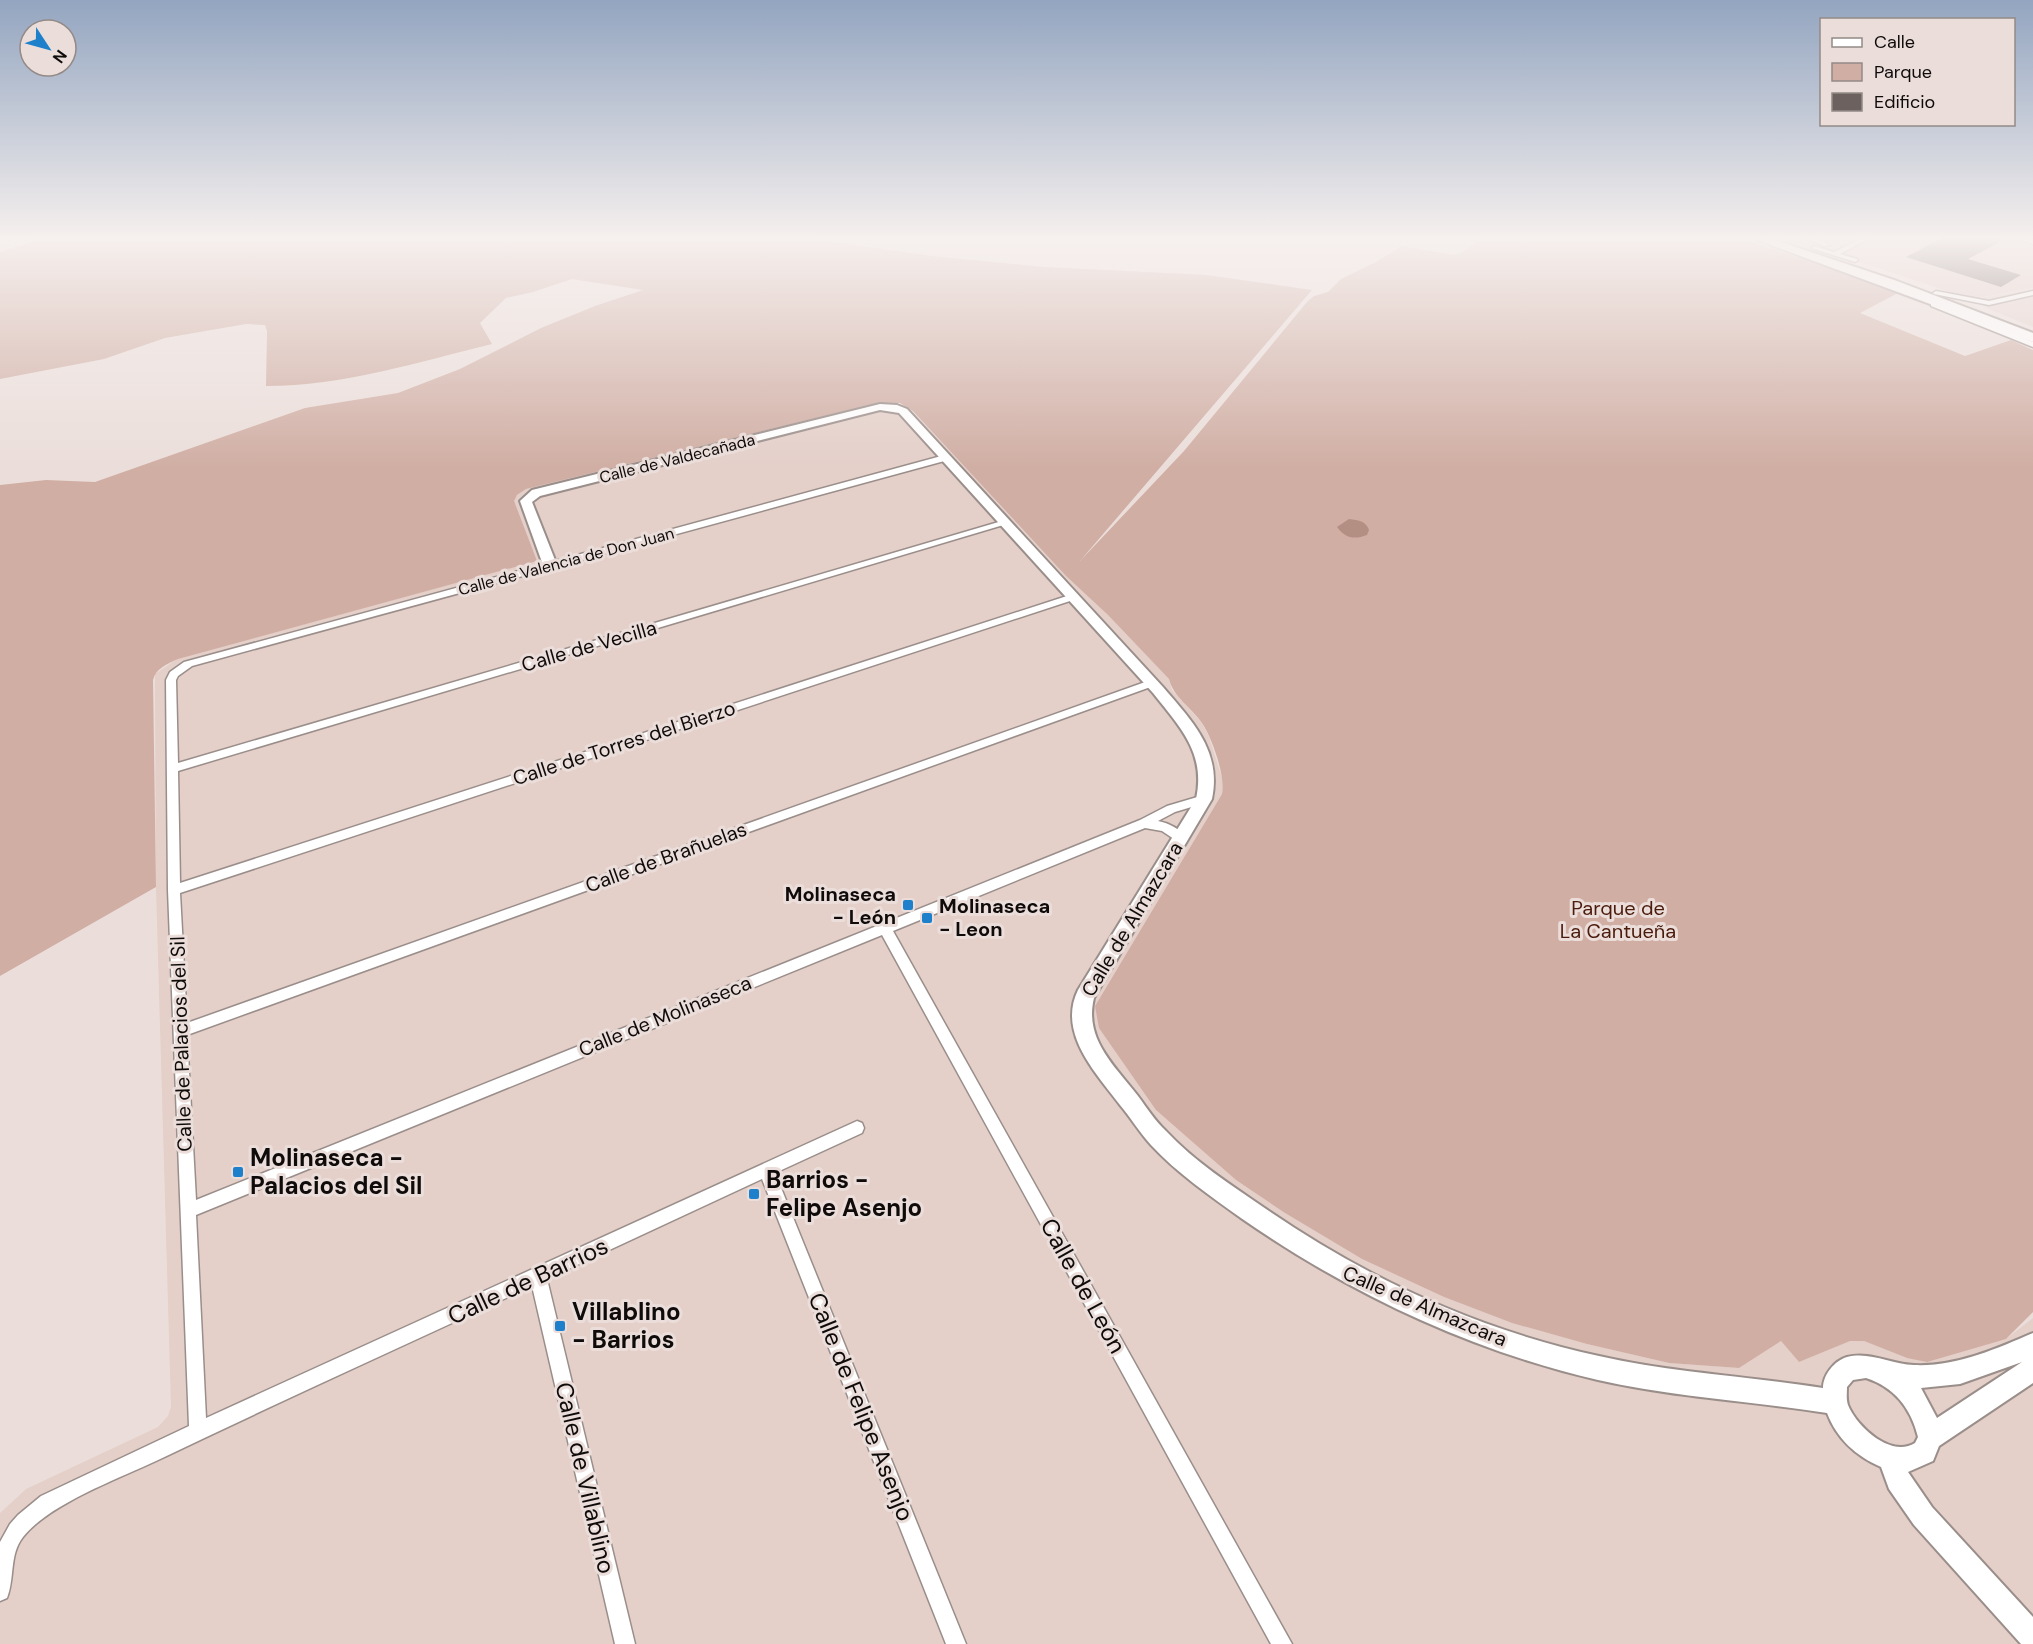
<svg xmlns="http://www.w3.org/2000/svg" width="2033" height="1644" viewBox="0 0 2033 1644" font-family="'DM Sans',sans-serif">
<rect width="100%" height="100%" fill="#ebdeda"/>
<g fill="#e4cfc9">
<path d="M1775 237H2033V288L1970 299 1881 269Z"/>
<path d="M2033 289V327L1989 309 1972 300Z"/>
<path d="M888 402 908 406 913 411 1066 576 1108 615 1169 679 1172 690 1202 723 1209 737 1224 784 1222 794 1095 1006 1156 1110 1236 1180 1285 1213 1362 1259 1444 1297 1512 1323 1587 1344 1669 1363 1739 1368 1781 1341 1799 1362 1849 1341H1864L1907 1358 2006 1339 2033 1318V1644H0V1513L26 1489 158 1427 168 1416 171 1407 156 888 155 674 177 659 536 561 513 501 517 495 526 489 873 404Z"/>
</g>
<path fill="#d0aea4" d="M46 237H799L932 256 1044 267 1206 275 1312 290 1080 561 1184 451 1307 302 1314 296 1328 292 1341 279 1376 262 1402 246 1454 255 1463 252 1482 237H1737L1900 292 1860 313 1965 356 2011 340 2033 350V1312L2006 1339 1927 1362 1907 1358 1864 1341H1850L1799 1362 1781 1341 1739 1368 1669 1363 1587 1344 1512 1323 1444 1297 1362 1259 1285 1213 1236 1180 1156 1110 1099 1028 1095 1006 1222 794C1226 777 1212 738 1202 723 1191 707 1174 698 1169 679L1108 615 1066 576 913 411 900 403 873 404 526 489 517 495 514 501 537 561 178 659C167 664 156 668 153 680L156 887 0 976V485L46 480 95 482 305 408 398 393 460 369 541 328 595 306 643 290 572 279 533 292 506 298 480 323 492 344C418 362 343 386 266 386L267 331 265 325 246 324 165 338 104 359 0 379V252Z"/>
<path fill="#b38e83" d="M1349 519C1358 520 1366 521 1369 530L1367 535C1354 540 1345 538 1337 527Z"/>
<path fill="#6c615e" d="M1944 237H2009L1968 259 2021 275 2001 287 1906 257Z"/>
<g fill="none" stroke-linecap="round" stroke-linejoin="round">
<g stroke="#9a8e8a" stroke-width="3">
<g id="street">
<path d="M1802 237H1810L1830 245 1825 246Z"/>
<path d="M1864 237H1871L1840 254 1857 259 1858 260 1855 262 1811 248 1814 246 1834 252Z"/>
<path d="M2012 237H2021L2033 240V244Z"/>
<path d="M1936 291 1989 301 2033 291V295L1989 305 1934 294 1933 293Z"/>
<path d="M1931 302H1937L2033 342V347L1931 306Z"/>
<path d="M945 455 949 458 948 460 192 666 178 676 176 680 178 763 1002 521 1005 520 1010 523 178 771 180 883 1070 595H1076L1078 597 1076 599 180 893 187 1023 1148 681 1152 679 1157 683 1156 685 187 1035 196 1200 1140 820 1167 806 1204 795 1208 796 1210 799 1208 802 1175 812 1158 821C1169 823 1180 829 1187 838L1185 841H1177L1162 831 1145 828 893 931 1292 1644H1271L882 935 196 1215 206 1418 857 1121 862 1123 864 1128 862 1133 775 1173 966 1644H946L762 1179 547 1279 635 1644H615L532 1286C407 1344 281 1401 156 1461 118 1479 49 1504 23 1537 9 1555 15 1578 7 1598L0 1601V1542L10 1524 18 1515 41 1496 189 1426 168 890 166 680 170 672 184 662Z"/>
</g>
</g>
<g stroke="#9a8e8a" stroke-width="4">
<path id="secondary" d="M880 404 897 405 907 409 1163 687C1192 721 1222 751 1212 799L1094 998C1084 1039 1114 1065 1138 1096 1147 1108 1155 1121 1166 1131 1195 1162 1231 1185 1266 1209 1366 1278 1479 1330 1599 1356 1673 1373 1748 1376 1823 1388 1823 1375 1834 1361 1847 1357 1869 1351 1891 1364 1914 1365 1955 1367 1996 1349 2033 1333V1383L1939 1446 1933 1461 1908 1472 1932 1507 2033 1617V1644H2021L1914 1525 1889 1489 1881 1467C1856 1456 1837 1439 1827 1413 1751 1401 1673 1397 1598 1380 1469 1350 1349 1293 1241 1218 1210 1196 1177 1173 1151 1145 1140 1133 1131 1118 1120 1105 1096 1073 1057 1033 1078 990L1196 799C1206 753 1180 727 1153 693L899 413 880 410 540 496 532 502 557 565 550 569 543 565 520 501 532 490ZM2022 1362 1937 1418 1921 1388 1960 1384ZM1866 1378C1894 1387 1911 1408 1918 1437L1915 1443C1891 1458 1857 1427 1848 1405 1846 1399 1847 1393 1847 1387L1853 1380Z"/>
</g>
<g stroke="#9a8e8a" stroke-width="4">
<path id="highway" d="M1749 237H1766L1897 281 2033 333V342Z"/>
</g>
<use href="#street" fill="#fff" fill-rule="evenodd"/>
<use href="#secondary" fill="#fff" fill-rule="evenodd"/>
<use href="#highway" fill="#fff" fill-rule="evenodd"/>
</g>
<linearGradient id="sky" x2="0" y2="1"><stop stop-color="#93a5c0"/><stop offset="0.51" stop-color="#f6f0ee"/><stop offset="1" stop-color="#f6f0ee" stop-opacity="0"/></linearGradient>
<rect width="2033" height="467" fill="url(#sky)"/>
<g fill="#1e80cb" stroke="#ebdeda" stroke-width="2">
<rect x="902" y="899" width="12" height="12" rx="3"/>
<rect x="921" y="912" width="12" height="12" rx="3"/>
<rect x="232" y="1166" width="12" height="12" rx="3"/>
<rect x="748" y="1188" width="12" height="12" rx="3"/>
<rect x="554" y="1320" width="12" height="12" rx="3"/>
</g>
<g text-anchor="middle" stroke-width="6" stroke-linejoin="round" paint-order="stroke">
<g font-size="16" fill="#0f0b0a" stroke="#ebdeda">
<text transform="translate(677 458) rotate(-14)" y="6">Calle de Valdecañada</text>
<text transform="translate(566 561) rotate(-15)" y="6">Calle de Valencia de Don Juan</text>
</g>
<g font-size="20" fill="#0f0b0a" stroke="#ebdeda">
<text transform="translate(589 646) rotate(-16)" y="7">Calle de Vecilla</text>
<text transform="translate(624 743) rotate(-18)" y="7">Calle de Torres del Bierzo</text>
<text transform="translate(666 857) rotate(-20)" y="7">Calle de Brañuelas</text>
<text transform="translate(1132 919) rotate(-59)" y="7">Calle de Almazcara</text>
<text transform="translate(665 1016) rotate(-22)" y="7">Calle de Molinaseca</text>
<text transform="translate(181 1044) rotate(-92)" y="7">Calle de Palacios del Sil</text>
<text transform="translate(1425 1306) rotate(23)" y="7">Calle de Almazcara</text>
</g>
<g font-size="20" font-weight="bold" fill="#0f0b0a" stroke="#ebdeda" text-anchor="end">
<text x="896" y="901">Molinaseca<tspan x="896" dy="23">- León</tspan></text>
<text x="939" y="913" text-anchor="start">Molinaseca<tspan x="939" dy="23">- Leon</tspan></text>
</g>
<g font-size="20" fill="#4b1b0c" stroke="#ebdeda">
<text x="1618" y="915">Parque de<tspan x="1618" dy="23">La Cantueña</tspan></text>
</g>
<g font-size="24" font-weight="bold" fill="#0f0b0a" stroke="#ebdeda" text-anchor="start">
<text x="250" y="1166">Molinaseca -<tspan x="250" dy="28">Palacios del Sil</tspan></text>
<text x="766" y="1188">Barrios -<tspan x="766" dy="28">Felipe Asenjo</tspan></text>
<text x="572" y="1320">Villablino<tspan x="572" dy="28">- Barrios</tspan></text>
</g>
<g font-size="24" fill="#0f0b0a" stroke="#ebdeda">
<text transform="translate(528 1281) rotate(-25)" y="8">Calle de Barrios</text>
<text transform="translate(1083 1286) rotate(61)" y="8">Calle de León</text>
<text transform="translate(861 1407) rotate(68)" y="8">Calle de Felipe Asenjo</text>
<text transform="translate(585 1478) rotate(77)" y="8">Calle de Villablino</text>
</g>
</g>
<rect x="1820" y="18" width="195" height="108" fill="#ebdeda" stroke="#938a87" stroke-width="1.5"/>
<rect x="1832" y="38" width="30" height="9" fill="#ffffff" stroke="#938a87" stroke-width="1.5"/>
<text x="1874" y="48" font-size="18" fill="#0f0b0a">Calle</text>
<rect x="1832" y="63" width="30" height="18" fill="#d0aea4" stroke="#938a87" stroke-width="1.5"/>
<text x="1874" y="78" font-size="18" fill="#0f0b0a">Parque</text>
<rect x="1832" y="93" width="30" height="18" fill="#6c615e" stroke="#938a87" stroke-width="1.5"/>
<text x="1874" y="108" font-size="18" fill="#0f0b0a">Edificio</text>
<g transform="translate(48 48) rotate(126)"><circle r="28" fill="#ebdeda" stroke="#938a87" stroke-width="1.5"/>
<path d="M0-4.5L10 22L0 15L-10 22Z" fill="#1e80cb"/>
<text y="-9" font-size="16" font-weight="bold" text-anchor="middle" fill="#0f0b0a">N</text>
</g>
</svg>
